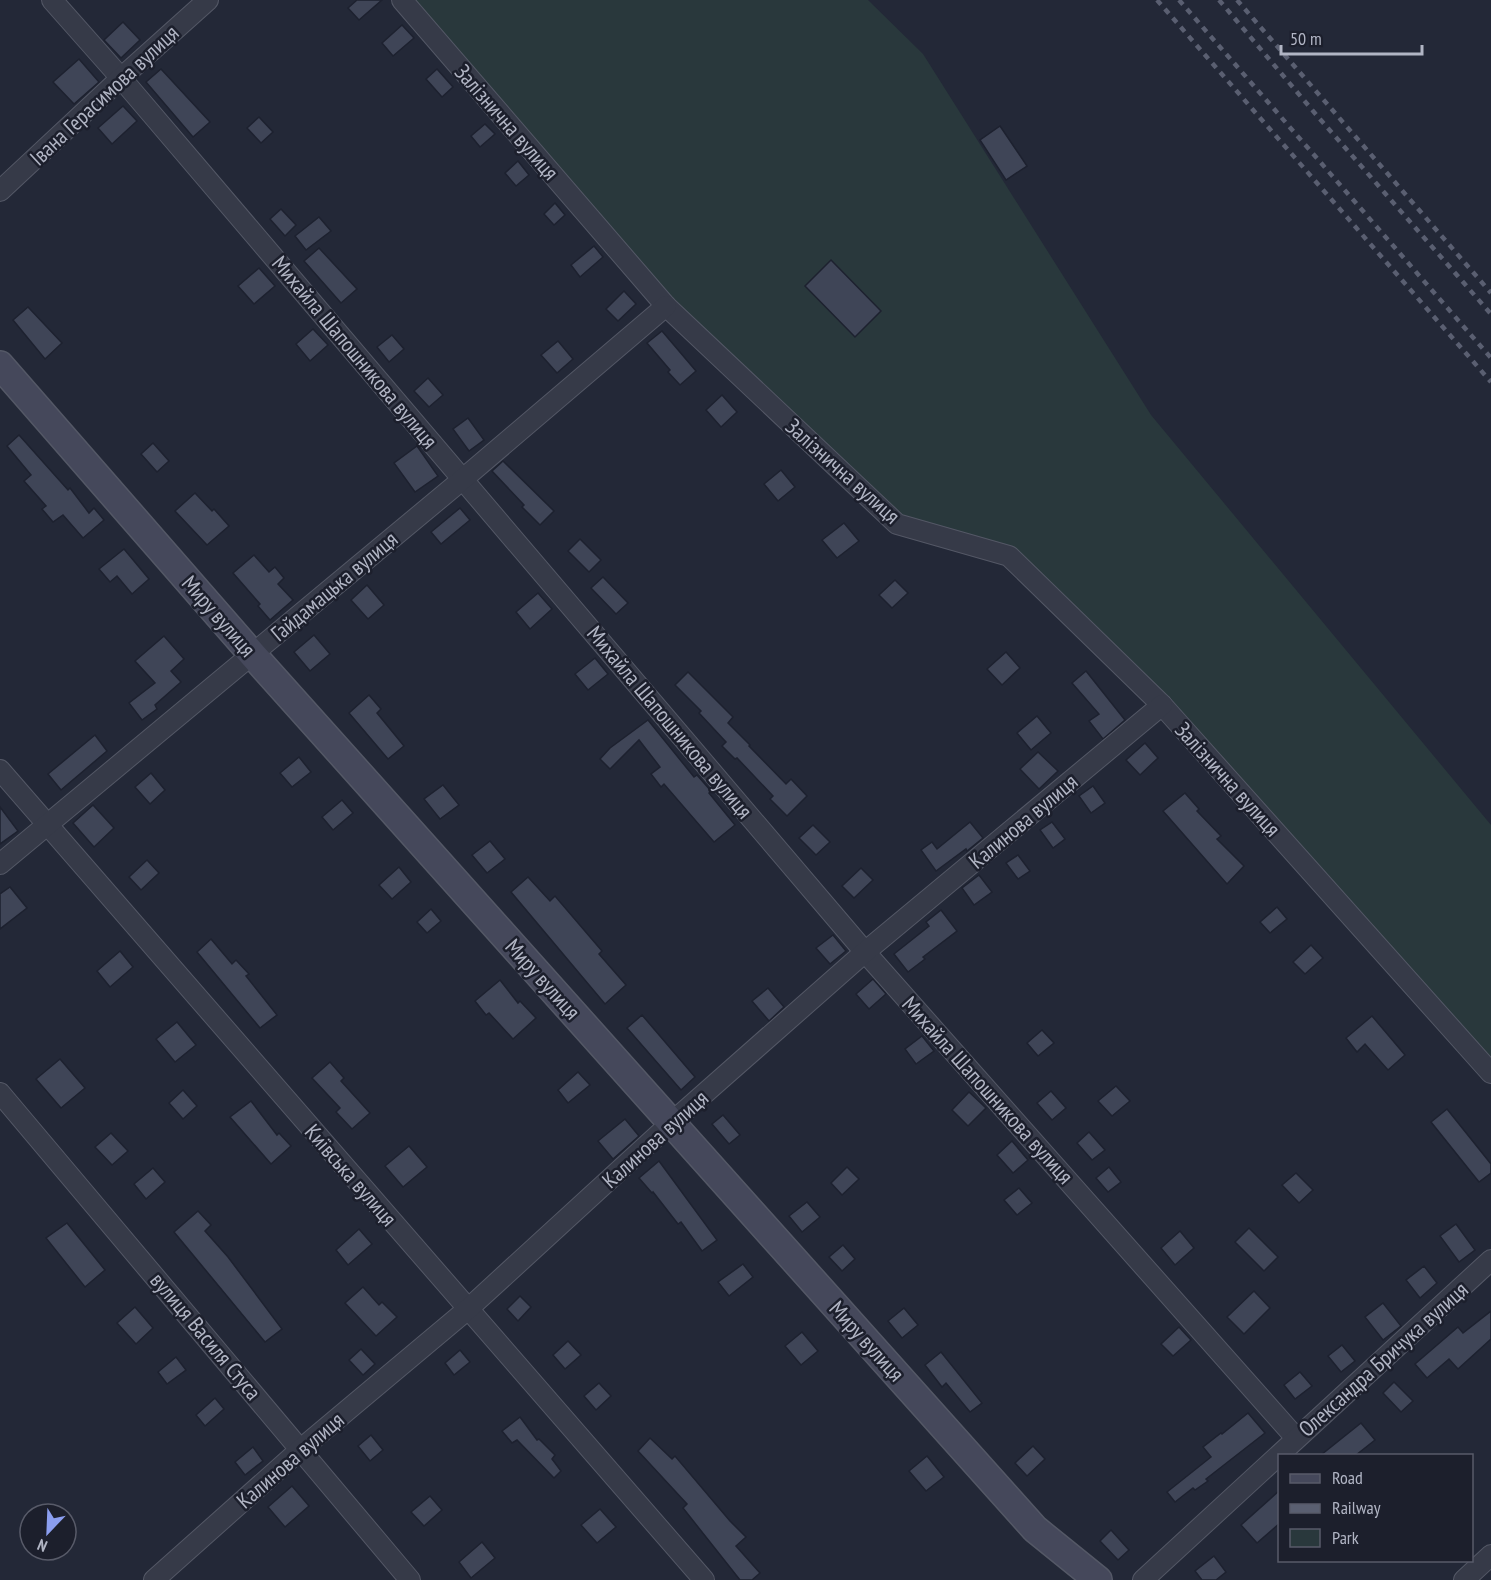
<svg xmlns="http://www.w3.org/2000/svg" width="1491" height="1580" viewBox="0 0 1491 1580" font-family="'PT Sans Narrow',sans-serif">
<rect width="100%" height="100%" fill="#232837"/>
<path fill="#29383c" d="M402 0H868L923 54 1151 415 1491 825V1077L1162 705 1009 556 897 524 666 306Z"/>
<g fill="#3f4557" stroke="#1d212f" stroke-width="1.5">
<path d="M357 0H382L359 20 348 8Z"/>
<path d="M123 22 140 40 121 58 104 40Z"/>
<path d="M402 25 414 38 393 56 382 43Z"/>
<path d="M79 59 99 82 74 104 53 82Z"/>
<path d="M161 69 210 122 193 137 146 82Z"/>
<path d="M437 69 453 87 442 97 426 79Z"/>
<path d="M123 106 137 121 112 144 98 128Z"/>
<path d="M259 117 273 132 261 143 247 128Z"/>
<path d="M485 124 495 134 480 147 471 136Z"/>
<path d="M1000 126 1027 166 1006 180 980 140Z"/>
<path d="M518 161 529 175 516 186 505 173Z"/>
<path d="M555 203 565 215 554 225 544 214Z"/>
<path d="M281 209 296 225 285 236 270 219Z"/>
<path d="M319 217 331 231 306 250 295 236Z"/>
<path d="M594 246 603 257 580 277 571 265Z"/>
<path d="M319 248 357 289 341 303 304 261Z"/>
<path d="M831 260 881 311 855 337 805 286Z"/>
<path d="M259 268 275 286 254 304 238 286Z"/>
<path d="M624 291 636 304 618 321 606 309Z"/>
<path d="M28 307 62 343 45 359 13 320Z"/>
<path d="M313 329 328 345 310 361 296 344Z"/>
<path d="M662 331 696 371 680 385 668 372 670 370 647 343Z"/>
<path d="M392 335 404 349 389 362 377 347Z"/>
<path d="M558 341 573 359 557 373 541 355Z"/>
<path d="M428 378 443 395 429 407 414 391Z"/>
<path d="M722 395 737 412 721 427 706 410Z"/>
<path d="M468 418 484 440 469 451 453 429Z"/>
<path d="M19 435 68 490 70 488 89 513 94 508 104 520 83 538 63 515 53 522 42 509 46 506 24 481 31 475 7 446Z"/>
<path d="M153 443 169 461 157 472 141 454Z"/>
<path d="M417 446 438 476 415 492 394 463Z"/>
<path d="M503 461 554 511 540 525 522 507 524 505 492 471Z"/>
<path d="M781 470 795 487 778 501 764 484Z"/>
<path d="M195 493 212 511 214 509 229 526 207 545 175 511Z"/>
<path d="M460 508 470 520 441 544 431 532Z"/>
<path d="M844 523 859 541 837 558 822 540Z"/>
<path d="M580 539 601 560 589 572 568 551Z"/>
<path d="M124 549 149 579 132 594 117 576 110 582 99 569Z"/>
<path d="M254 555 269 572 275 567 284 578 278 584 293 600 270 620 258 606 260 604 233 573Z"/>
<path d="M603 577 628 603 616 614 591 588Z"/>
<path d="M895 580 908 593 892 608 879 595Z"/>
<path d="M367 585 384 605 368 619 351 600Z"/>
<path d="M538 593 552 609 530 629 516 612Z"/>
<path d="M314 635 330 654 310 671 294 652Z"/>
<path d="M164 636 184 659 171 671 181 682 155 705 157 709 142 720 129 703 155 683 135 661Z"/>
<path d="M1006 652 1020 668 1002 685 987 669Z"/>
<path d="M595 658 608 674 588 690 575 674Z"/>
<path d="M1086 671 1125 720 1103 739 1089 721 1099 714 1072 683Z"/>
<path d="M688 672 733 717 728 723 750 745 749 746 786 784 791 779 807 796 787 816 770 799 773 796 737 758 735 759 722 746 726 742 699 713 701 711 675 685Z"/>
<path d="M369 695 381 709 377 713 404 746 388 759 349 713Z"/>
<path d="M1037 716 1051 733 1031 750 1017 733Z"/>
<path d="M648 720 694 777 697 775 711 791 709 793 735 825 714 842 664 784 661 787 651 774 660 767 639 740 610 769 600 759 610 748Z"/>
<path d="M95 735 107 751 61 790 48 774Z"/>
<path d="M1145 743 1158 758 1140 775 1126 760Z"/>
<path d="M1038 752 1058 771 1039 789 1020 769Z"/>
<path d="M299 757 311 772 292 787 280 773Z"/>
<path d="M151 773 165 790 150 804 135 787Z"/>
<path d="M443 785 459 805 440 819 424 799Z"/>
<path d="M1093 786 1105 803 1091 813 1079 796Z"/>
<path d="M1185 793 1199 809 1197 811 1221 836 1217 839 1244 866 1227 884 1163 811Z"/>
<path d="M342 800 353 813 333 830 322 817Z"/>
<path d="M93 805 114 828 94 847 73 823Z"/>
<path d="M0 807 18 831 0 844Z"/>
<path d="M970 822 983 838 967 851 966 849 936 871 921 850 932 842 937 849Z"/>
<path d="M1052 822 1065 839 1053 848 1040 830Z"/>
<path d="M813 825 830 842 816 855 799 838Z"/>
<path d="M490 841 505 859 487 873 472 855Z"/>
<path d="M1018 855 1030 871 1018 879 1006 863Z"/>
<path d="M147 860 159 873 141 890 129 877Z"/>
<path d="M399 867 411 882 392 899 379 885Z"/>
<path d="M861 868 873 880 854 898 842 886Z"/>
<path d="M979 875 992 892 974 905 962 888Z"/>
<path d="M528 877 550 901 555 896 602 951 599 954 626 985 605 1004 511 892Z"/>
<path d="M10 887 27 908 0 929V894Z"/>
<path d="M1277 907 1287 919 1270 933 1260 922Z"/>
<path d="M431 909 441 921 427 933 417 922Z"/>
<path d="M941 910 957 931 923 957 925 959 908 972 894 954 929 926 926 922Z"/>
<path d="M833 935 846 951 830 964 816 948Z"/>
<path d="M211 939 232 964 236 960 249 974 246 976 277 1015 260 1028 197 952Z"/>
<path d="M1311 945 1323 958 1305 974 1293 962Z"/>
<path d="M120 951 133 967 110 987 97 971Z"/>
<path d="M873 979 886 994 869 1009 856 994Z"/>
<path d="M500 980 518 1003 520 1001 536 1018 513 1039 489 1013 486 1015 475 1001Z"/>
<path d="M768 988 784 1007 769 1021 752 1001Z"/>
<path d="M642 1015 695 1077 681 1090 627 1028Z"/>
<path d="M1372 1016 1405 1055 1388 1070 1365 1044 1357 1052 1346 1038Z"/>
<path d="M177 1022 196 1045 175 1062 156 1039Z"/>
<path d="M1042 1030 1054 1043 1038 1056 1027 1043Z"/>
<path d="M922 1036 934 1051 916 1064 905 1049Z"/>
<path d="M60 1059 85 1088 61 1108 36 1079Z"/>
<path d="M330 1062 344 1078 341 1081 370 1113 352 1129 336 1112 340 1108 312 1078Z"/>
<path d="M578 1072 590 1085 568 1103 558 1090Z"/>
<path d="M1116 1086 1130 1101 1112 1116 1098 1101Z"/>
<path d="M183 1090 197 1106 183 1119 169 1103Z"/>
<path d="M1051 1091 1066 1108 1052 1120 1037 1103Z"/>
<path d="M969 1092 986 1108 968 1126 952 1110Z"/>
<path d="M251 1101 277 1135 279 1133 291 1146 271 1164 230 1117Z"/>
<path d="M1447 1109 1491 1164V1173L1479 1182 1431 1122Z"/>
<path d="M723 1115 740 1135 729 1144 712 1124Z"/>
<path d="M625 1119 639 1136 613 1159 598 1141Z"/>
<path d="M1089 1132 1105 1150 1092 1160 1077 1143Z"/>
<path d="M111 1133 128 1151 112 1165 95 1147Z"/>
<path d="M1012 1141 1028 1160 1013 1173 997 1155Z"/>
<path d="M409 1146 427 1167 403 1187 385 1166Z"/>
<path d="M659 1161 717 1240 702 1251 681 1222 678 1224 653 1192 652 1193 639 1178Z"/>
<path d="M847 1167 859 1179 842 1195 831 1183Z"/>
<path d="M1109 1167 1121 1182 1108 1192 1096 1178Z"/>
<path d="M153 1168 165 1182 146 1199 134 1184Z"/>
<path d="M1296 1173 1313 1190 1299 1203 1282 1185Z"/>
<path d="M1019 1188 1032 1203 1017 1215 1004 1200Z"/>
<path d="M807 1202 820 1217 802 1232 789 1216Z"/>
<path d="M198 1211 211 1225 205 1231 228 1257 282 1329 265 1342 174 1232Z"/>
<path d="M67 1223 105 1270 85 1287 46 1238Z"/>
<path d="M1456 1224 1475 1250 1459 1262 1440 1236Z"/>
<path d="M1249 1228 1278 1257 1264 1271 1235 1242Z"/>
<path d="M359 1229 372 1244 348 1265 336 1250Z"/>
<path d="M1180 1231 1194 1248 1175 1265 1161 1248Z"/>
<path d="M843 1245 855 1259 842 1271 829 1257Z"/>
<path d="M743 1264 753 1277 729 1296 718 1282Z"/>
<path d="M1424 1266 1437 1283 1420 1298 1406 1280Z"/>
<path d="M363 1287 379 1305 382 1302 397 1317 376 1336 345 1303Z"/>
<path d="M1254 1291 1270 1308 1244 1334 1227 1317Z"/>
<path d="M520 1296 531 1307 518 1321 507 1309Z"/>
<path d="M1383 1303 1401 1326 1383 1340 1365 1317Z"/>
<path d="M135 1307 153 1328 136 1344 117 1323Z"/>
<path d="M904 1308 918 1325 902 1338 888 1321Z"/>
<path d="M1491 1311V1339L1458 1369 1449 1359 1427 1378 1415 1364 1458 1327 1463 1333Z"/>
<path d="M1179 1327 1191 1340 1173 1356 1161 1344Z"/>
<path d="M802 1332 818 1351 801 1365 785 1346Z"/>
<path d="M568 1341 581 1355 565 1369 553 1355Z"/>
<path d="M1342 1345 1355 1361 1341 1372 1328 1356Z"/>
<path d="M361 1349 375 1364 363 1375 349 1360Z"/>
<path d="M460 1350 470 1362 454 1375 445 1363Z"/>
<path d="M941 1352 982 1403 970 1412 946 1383 942 1387 925 1365Z"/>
<path d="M176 1357 186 1370 167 1384 158 1372Z"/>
<path d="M1300 1372 1312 1386 1295 1399 1284 1385Z"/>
<path d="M1394 1382 1413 1401 1401 1412 1383 1393Z"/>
<path d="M599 1383 611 1396 596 1410 584 1396Z"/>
<path d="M215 1398 224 1409 205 1426 196 1415Z"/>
<path d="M1248 1413 1265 1433 1206 1479 1208 1481 1195 1490 1193 1488 1175 1502 1167 1492 1211 1457 1203 1447 1221 1433 1222 1434Z"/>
<path d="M520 1417 537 1440 539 1439 555 1455 552 1459 561 1471 554 1478 517 1440 512 1443 502 1431Z"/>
<path d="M1361 1423 1375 1440 1356 1455H1321Z"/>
<path d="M371 1435 383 1450 370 1461 358 1446Z"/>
<path d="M650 1438 672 1459 675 1456 730 1521 746 1537 736 1546 760 1573 752 1580H740L683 1508 687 1504 638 1451Z"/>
<path d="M1033 1446 1045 1459 1027 1476 1015 1463Z"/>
<path d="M253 1447 263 1461 245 1475 235 1462Z"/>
<path d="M927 1456 944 1477 926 1491 909 1471Z"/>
<path d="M292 1486 309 1506 285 1527 268 1507Z"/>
<path d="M1280 1490V1523L1257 1543 1241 1525Z"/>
<path d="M430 1496 442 1510 424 1526 411 1512Z"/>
<path d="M600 1509 616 1527 597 1543 581 1525Z"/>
<path d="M1111 1530 1129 1550 1118 1560 1100 1541Z"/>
<path d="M482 1542 495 1558 471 1578 459 1562Z"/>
<path d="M1214 1556 1226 1572 1216 1580H1202L1195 1571Z"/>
</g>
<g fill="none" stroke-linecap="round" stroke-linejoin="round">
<g stroke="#545866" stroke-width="22">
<g id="minor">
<path d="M52 0 121 78 865 952 1296 1438"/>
<path d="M402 0 666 306 897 524 1009 556 1162 705 1491 1073"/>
<path d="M0 191 121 78 208 0"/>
<path d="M0 770 704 1580"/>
<path d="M0 864 463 479 666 306"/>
<path d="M0 1093 410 1580"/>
<path d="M154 1580 301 1449 468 1309 671 1123 865 952 1162 705"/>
<path d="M1143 1580 1491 1260"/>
<path d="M1464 1580 1491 1555"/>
</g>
</g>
<g stroke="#545866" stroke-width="30">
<path id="secondary" d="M0 365 252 654 1035 1529 1098 1580"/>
</g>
<use href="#minor" stroke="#363a48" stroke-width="20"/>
<use href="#secondary" stroke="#45485b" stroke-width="27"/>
<g stroke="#5a5f71" stroke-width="4.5" stroke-dasharray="6 6" stroke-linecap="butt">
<path d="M1157 0 1491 382"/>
<path d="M1179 0 1491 358"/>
<path d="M1219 0 1319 118 1491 314"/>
<path d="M1237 0 1491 293"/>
</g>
</g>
<g text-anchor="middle" stroke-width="5" stroke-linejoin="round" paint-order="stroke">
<g font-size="22" fill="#b1b5c4" stroke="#1c1f2c">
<text transform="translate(104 95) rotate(-43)" y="8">Івана Герасимова вулиця</text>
<text transform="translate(507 122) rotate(49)" y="8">Залізнична вулиця</text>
<text transform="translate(355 352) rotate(50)" y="8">Михайла Шапошникова вулиця</text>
<text transform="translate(843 471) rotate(42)" y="8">Залізнична вулиця</text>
<text transform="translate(334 586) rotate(-40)" y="8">Гайдамацька вулиця</text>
<text transform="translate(219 616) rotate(49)" y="8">Миру вулиця</text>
<text transform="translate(670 722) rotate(50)" y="8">Михайла Шапошникова вулиця</text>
<text transform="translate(1228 779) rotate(48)" y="8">Залізнична вулиця</text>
<text transform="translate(1023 821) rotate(-40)" y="8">Калинова вулиця</text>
<text transform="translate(543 979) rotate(48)" y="8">Миру вулиця</text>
<text transform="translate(988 1090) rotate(48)" y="8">Михайла Шапошникова вулиця</text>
<text transform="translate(655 1139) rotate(-42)" y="8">Калинова вулиця</text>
<text transform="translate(351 1175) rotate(49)" y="8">Київська вулиця</text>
<text transform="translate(206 1336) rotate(50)" y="8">вулиця Василя Стуса</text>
<text transform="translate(867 1341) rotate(48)" y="8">Миру вулиця</text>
<text transform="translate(1383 1359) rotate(-42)" y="8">Олександра Бричука вулиця</text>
<text transform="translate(290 1460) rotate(-41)" y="8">Калинова вулиця</text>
</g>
</g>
<rect x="1278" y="1454" width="195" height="108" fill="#1c1f2c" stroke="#585b69" stroke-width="1.5"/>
<rect x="1290" y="1474" width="30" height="9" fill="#45485b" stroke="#585b69" stroke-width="1.5"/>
<text x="1332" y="1484" font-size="18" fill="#b1b5c4">Road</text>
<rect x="1290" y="1504" width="30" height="9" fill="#5a5f71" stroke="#585b69" stroke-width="1.5"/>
<text x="1332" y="1514" font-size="18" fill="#b1b5c4">Railway</text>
<rect x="1290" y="1529" width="30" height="18" fill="#29383c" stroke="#585b69" stroke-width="1.5"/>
<text x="1332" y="1544" font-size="18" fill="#b1b5c4">Park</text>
<g transform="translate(48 1532) rotate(203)"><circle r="28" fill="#1c1f2c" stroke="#585b69" stroke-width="1.5"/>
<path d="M0-4.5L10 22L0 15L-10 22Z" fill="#8b9eef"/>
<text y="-9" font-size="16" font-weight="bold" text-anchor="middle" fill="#b1b5c4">N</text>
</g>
<path d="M1281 45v9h141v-9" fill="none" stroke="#b1b5c4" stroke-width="3"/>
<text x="1290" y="45" font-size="18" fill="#b1b5c4" stroke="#1c1f2c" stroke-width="4.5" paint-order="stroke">50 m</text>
</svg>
